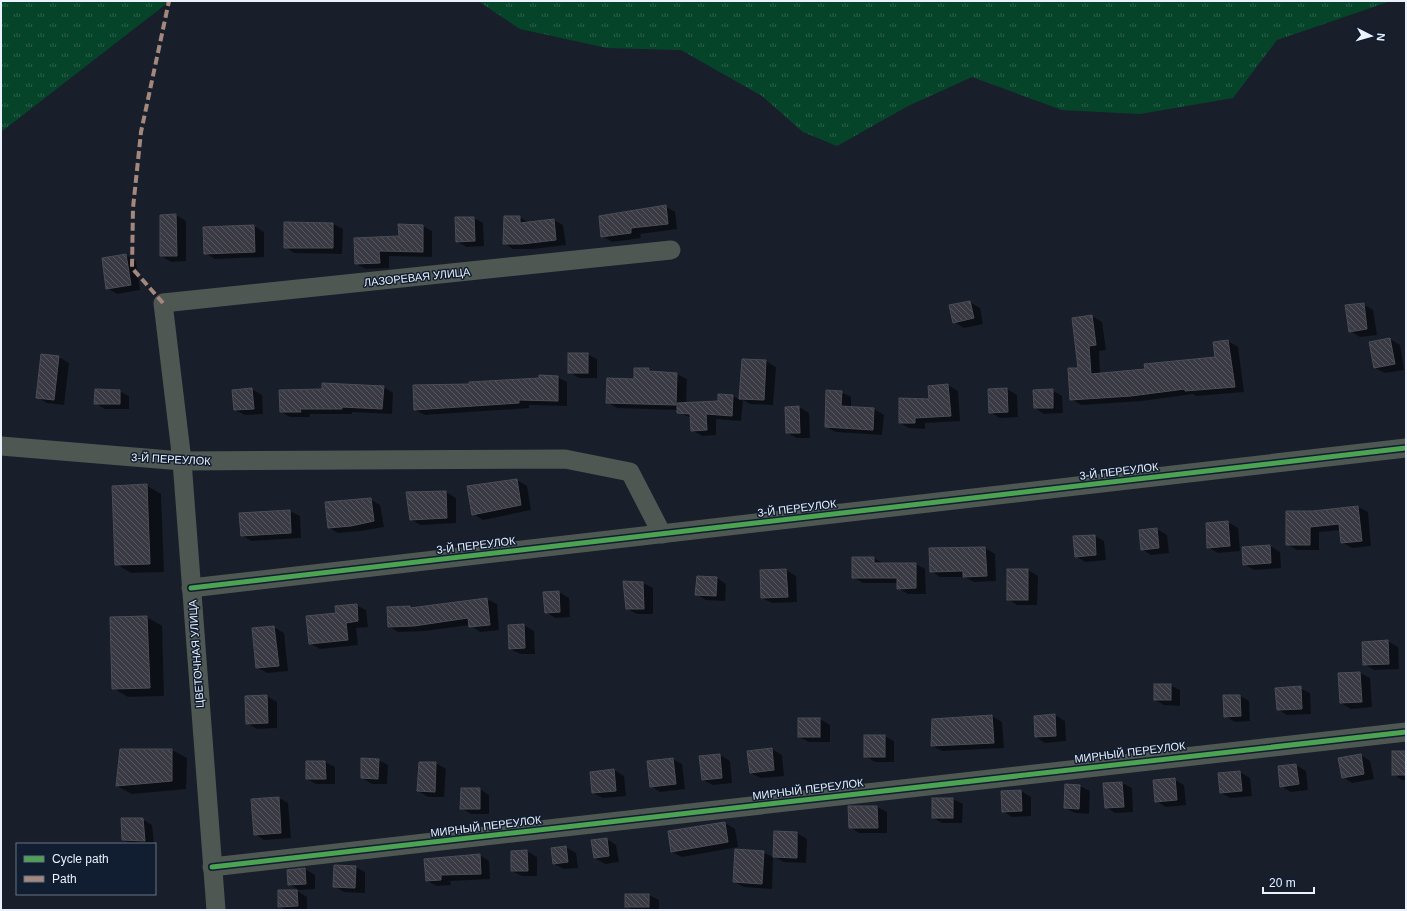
<svg xmlns="http://www.w3.org/2000/svg" width="1407" height="911" viewBox="0 0 1407 911" font-family="Arial,sans-serif">
<defs>
<pattern id="grass-tufts" width="24" height="20" patternUnits="userSpaceOnUse"><rect width="24" height="20" fill="#06442a"/><path d="M3 7l-1-3M5 7V3M7 7l1-3M15 17l-1-3M17 17v-4M19 17l1-3" fill="none" stroke="#2a5f4a"/></pattern>
<pattern id="building-back-hatch" width="6" height="6" patternUnits="userSpaceOnUse"><rect width="6" height="6" fill="#393a43"/><path d="M-1 5l2 2M0 0l6 6M5-1l2 2" fill="none" stroke="#56575f"/></pattern>
</defs>
<rect width="100%" height="100%" fill="#181f2a"/>
<g fill="url(#grass-tufts)">
<path d="M1 1H170L1 132Z"/>
<path d="M478 1H1391L1277 40 1233 98 1140 114 1062 110 972 77 908 106 837 146 803 132 762 96 681 50 607 48 520 29Z"/>
</g>
<g fill="#0007">
<path d="M665 206 675 212 677 229 640 234 641 238 612 242 602 236Z"/>
<path d="M176 215 186 221V261L171 262 161 256V216Z"/>
<path d="M520 217 529 223 554 220 563 225 566 245 533 249H513L504 243Z"/>
<path d="M474 218 483 223 484 246 467 247 457 242Z"/>
<path d="M333 224 343 229 342 254 294 253 285 247Z"/>
<path d="M254 226 264 232V257L215 259 205 253Z"/>
<path d="M423 226 432 231V257L389 256V268L366 269 356 264 400 237Z"/>
<path d="M126 255 136 261 140 290 117 294 107 288Z"/>
<path d="M970 302 980 308 983 324 964 328 954 322Z"/>
<path d="M1363 304 1373 310 1377 335 1360 337 1350 331Z"/>
<path d="M1092 316 1102 322 1106 350 1099 351 1100 374 1146 370 1216 358 1228 341 1238 347 1244 392 1196 396 1193 394 1142 401 1081 405 1071 399Z"/>
<path d="M1390 339 1400 345 1404 370 1385 373 1375 368Z"/>
<path d="M587 354 597 359V378H579L569 372Z"/>
<path d="M42 355 59 357 69 363 64 405 47 403 37 397Z"/>
<path d="M743 360 766 361 776 367 773 405 750 404 743 400 741 421 716 419V435L702 436 692 430 691 418 678 412V410L617 408 607 402 635 380V369H649L655 373 677 374 687 379 686 404 719 402 733 396 740 400Z"/>
<path d="M557 377 567 382V406L529 405V408L425 415 415 410Z"/>
<path d="M948 385 958 391 960 421 925 423V429L909 428 900 423 930 400 929 387Z"/>
<path d="M384 387 393 393 392 414 352 412V414H310V417H290L281 412Z"/>
<path d="M252 389 262 395 263 414 245 415 235 410 234 390Z"/>
<path d="M1007 389 1017 395 1018 417 1000 418 990 412Z"/>
<path d="M1052 390 1062 396 1063 413 1044 414 1035 408Z"/>
<path d="M119 391 129 396V409H105L95 403Z"/>
<path d="M841 392 851 397V407L874 409 884 415 882 435 836 432 826 427Z"/>
<path d="M799 407 809 413 810 438H797L787 433Z"/>
<path d="M517 480 527 486 531 510 483 520 473 514Z"/>
<path d="M146 485 161 494 164 572 131 573 116 564Z"/>
<path d="M446 492 456 498V523L421 525 411 520Z"/>
<path d="M370 499 380 505 384 527 361 531 338 533 328 527Z"/>
<path d="M1358 507 1368 512 1371 546 1352 548 1342 542 1341 530 1319 532V550H1297L1287 544 1313 512Z"/>
<path d="M290 511 300 516 301 538 251 541 242 535Z"/>
<path d="M1228 522 1238 528 1240 551 1218 553 1208 547Z"/>
<path d="M1157 529 1167 535 1169 553 1151 555 1142 549Z"/>
<path d="M1095 536 1104 541 1106 560 1085 562 1076 556Z"/>
<path d="M1270 546 1280 552 1281 568 1254 570 1244 564Z"/>
<path d="M985 548 995 554 996 581 974 582 965 577H940L931 571 930 549Z"/>
<path d="M874 558 884 564H916L925 569 926 594H908L898 588V583H863L853 577Z"/>
<path d="M786 570 796 576 797 602 772 603 762 598Z"/>
<path d="M1008 570H1028L1038 576 1037 605H1017L1008 599Z"/>
<path d="M717 578 726 584 725 601 706 600 696 594Z"/>
<path d="M624 582 643 583 653 588V614H637L627 609Z"/>
<path d="M559 592 569 598 570 617 555 618 546 612Z"/>
<path d="M487 599 497 604 499 630 480 632 470 625 424 631 398 632 388 626 410 607 413 609Z"/>
<path d="M356 605 366 610 368 627 356 628 358 645 320 649 310 643 337 614Z"/>
<path d="M147 617 162 626 164 696 128 697 113 688Z"/>
<path d="M524 625 534 631 535 654H520L510 649 509 626Z"/>
<path d="M274 627 284 633 288 671 267 673 257 667Z"/>
<path d="M1388 641 1398 647 1399 669 1374 670 1364 664Z"/>
<path d="M1360 673 1370 678 1372 707 1351 709 1341 703Z"/>
<path d="M1170 685 1180 690V706L1164 705 1155 700Z"/>
<path d="M1300 688 1310 693 1311 714 1287 715 1278 709Z"/>
<path d="M267 696 277 702V728L257 729 247 723Z"/>
<path d="M1240 696 1249 701 1250 721 1235 722 1225 716Z"/>
<path d="M1055 715 1065 721 1066 741 1045 743 1036 737Z"/>
<path d="M992 716 1002 722 1004 748 942 751 932 746Z"/>
<path d="M799 719H820L830 725V742H809L799 737Z"/>
<path d="M884 736 894 741V762H875L865 756Z"/>
<path d="M772 749 782 755 784 776 761 778 751 773Z"/>
<path d="M172 750 187 758 186 789 132 794 117 786Z"/>
<path d="M1406 752V780H1402L1393 774Z"/>
<path d="M720 755 730 761 732 783 713 785 703 780Z"/>
<path d="M1361 755 1370 761 1374 779 1352 783 1343 777Z"/>
<path d="M672 759 682 764 685 789 660 792 651 786Z"/>
<path d="M378 760 388 765 387 784H372L362 778Z"/>
<path d="M307 762H325L335 767V784H316L307 779Z"/>
<path d="M419 763H436L446 769 444 797H428L418 791Z"/>
<path d="M1296 765 1306 771 1308 790 1291 792 1281 786Z"/>
<path d="M614 770 624 776 626 796 603 798 593 793Z"/>
<path d="M1240 772 1250 778 1252 796 1231 798 1221 793Z"/>
<path d="M1175 780 1184 785 1186 805 1166 807 1156 801Z"/>
<path d="M1122 783 1132 788 1133 812 1115 813 1106 807 1104 784Z"/>
<path d="M1066 785 1080 786 1090 791 1089 814 1075 813 1065 808Z"/>
<path d="M480 789 489 795V814H471L461 808Z"/>
<path d="M1021 791 1031 797V816L1012 817 1003 811Z"/>
<path d="M279 798 288 803 291 838 264 840 255 834Z"/>
<path d="M953 799 963 804 962 823H942L933 818Z"/>
<path d="M849 807H877L887 812V833H859L850 827Z"/>
<path d="M142 819 152 825 154 844H131L123 840Z"/>
<path d="M725 823 735 829 738 847 682 857 672 852Z"/>
<path d="M775 832 797 833 807 839 806 863 784 862 774 857Z"/>
<path d="M607 839 616 845 619 862 605 864 595 858Z"/>
<path d="M566 847 576 853 578 868 564 869 554 864 552 849Z"/>
<path d="M527 851 537 857V876H522L512 871V852Z"/>
<path d="M763 852 773 857 772 889 744 887 734 882Z"/>
<path d="M480 855 489 861 490 879 450 881 451 885 437 886 427 881Z"/>
<path d="M356 867 365 872V893L344 892 334 886Z"/>
<path d="M305 869 315 875V889L299 890 289 884Z"/>
<path d="M279 891H297L307 897V910H286L279 906Z"/>
<path d="M649 895 659 900V910H633L626 906Z"/>
<path d="M168 909 169 910H137Z"/>
</g>
<g fill="url(#building-back-hatch)" stroke="#4b4c55">
<path d="M666 205 668 224 631 228V233L601 237 599 216Z"/>
<path d="M176 214 177 256H160V215Z"/>
<path d="M504 216H520V223L554 219 556 240 522 244H503Z"/>
<path d="M455 217H474L475 241 456 242Z"/>
<path d="M284 222 333 223V248H284Z"/>
<path d="M398 224 423 225V252L379 251 380 263 355 264 354 238 399 236Z"/>
<path d="M254 225 255 252 204 254 203 227Z"/>
<path d="M126 254 131 285 106 289 102 258Z"/>
<path d="M970 301 974 318 953 323 949 305Z"/>
<path d="M1364 303 1367 329 1349 332 1345 305Z"/>
<path d="M1092 315 1096 345 1089 346 1091 374 1145 369 1144 364 1215 357 1213 342 1228 340 1235 387 1185 391V389L1131 396 1070 400 1068 368H1078L1072 318Z"/>
<path d="M1390 338 1395 364 1374 368 1369 342Z"/>
<rect x="568" y="353" width="20" height="20"/>
<path d="M41 354 59 356 54 400 36 398Z"/>
<path d="M742 359 766 360 764 400 739 399Z"/>
<path d="M634 368H649V371L677 373 676 405 606 403 607 378 634 379Z"/>
<path d="M539 375 558 376V401L519 400V403L414 410 413 385 469 384V382L539 378Z"/>
<path d="M322 383 384 386 382 409 342 407V409H300L301 412H280L279 390 322 389Z"/>
<path d="M948 384 951 416 915 418V423H899V398L929 399 928 386Z"/>
<path d="M252 388 254 409 234 410 232 390Z"/>
<path d="M1007 388 1008 412 989 413 988 389Z"/>
<path d="M95 389 120 390V404H94Z"/>
<path d="M1053 389V408H1034L1033 390Z"/>
<path d="M826 390 842 391 841 406 874 408 873 430 825 427Z"/>
<path d="M718 394 733 395 732 416 706 414 707 430 691 431 690 414 677 413V403L718 401Z"/>
<path d="M799 406 800 433H786L785 407Z"/>
<path d="M517 479 521 505 472 515 467 486Z"/>
<path d="M147 484 150 564 115 565 112 486Z"/>
<path d="M446 491 447 518 410 520 406 492Z"/>
<path d="M371 498 374 521 351 526 328 528 325 502Z"/>
<path d="M1358 506 1362 541 1341 543 1339 524 1310 527V545H1286V511H1313Z"/>
<path d="M290 510 291 533 241 536 239 513Z"/>
<path d="M1228 521 1230 546 1207 548 1206 523Z"/>
<path d="M1157 528 1159 548 1141 550 1139 530Z"/>
<path d="M1095 535 1096 555 1075 557 1073 536Z"/>
<path d="M1270 545 1271 563 1243 565 1242 547Z"/>
<path d="M985 547 987 576 963 577V571L930 572 929 548Z"/>
<path d="M852 557H874V563H916V588L897 589V578H852Z"/>
<path d="M786 569 788 597 761 598 760 570Z"/>
<rect x="1007" y="569" width="21" height="31"/>
<path d="M697 576 717 577 716 596 695 595Z"/>
<path d="M623 581 643 582 644 609H626Z"/>
<path d="M559 591 560 612 545 613 543 592Z"/>
<path d="M487 598 490 625 469 627 468 618 414 626 388 627 387 607 410 606V608Z"/>
<path d="M357 604 358 621 346 623 348 640 309 644 306 616 336 613 335 606Z"/>
<path d="M147 616 150 688 112 689 110 617Z"/>
<path d="M524 624 525 648 509 649 508 625Z"/>
<path d="M274 626 279 666 256 668 252 628Z"/>
<path d="M1388 640 1389 664 1363 665 1362 642Z"/>
<path d="M1360 672 1362 702 1340 703 1338 673Z"/>
<rect x="1154" y="684" width="17" height="16"/>
<path d="M1301 686 1302 709 1277 710 1275 688Z"/>
<path d="M267 695 268 723 246 724 245 696Z"/>
<path d="M1223 695H1240L1241 716 1224 717Z"/>
<path d="M1055 714 1056 736 1035 737 1034 716Z"/>
<path d="M992 715 994 743 931 746 932 719Z"/>
<rect x="798" y="718" width="22" height="19"/>
<rect x="864" y="735" width="21" height="22"/>
<path d="M772 748 774 770 750 773 747 751Z"/>
<path d="M120 749H172V781L116 786Z"/>
<rect x="1392" y="751" width="14" height="24"/>
<path d="M720 754 722 778 702 780 699 756Z"/>
<path d="M1361 754 1364 774 1342 778 1338 758Z"/>
<path d="M361 758 379 759 378 779 361 778Z"/>
<path d="M673 758 676 784 650 787 647 761Z"/>
<path d="M306 761H325L326 779H306Z"/>
<path d="M419 762H436L435 792 417 791Z"/>
<path d="M1296 764 1299 784 1280 787 1278 766Z"/>
<path d="M614 769 616 791 592 793 590 772Z"/>
<path d="M1240 771 1242 791 1220 793 1218 773Z"/>
<path d="M1175 778 1177 800 1155 802 1153 780Z"/>
<path d="M1122 782 1124 807 1105 808 1103 783Z"/>
<path d="M1065 784 1080 785 1079 809 1064 808Z"/>
<path d="M461 788H480V809H460Z"/>
<path d="M1021 790 1022 811 1002 812 1001 791Z"/>
<path d="M279 797 281 833 254 835 251 799Z"/>
<rect x="932" y="798" width="21" height="20"/>
<path d="M848 806H877L878 828H849Z"/>
<path d="M121 818H143L145 841 122 840Z"/>
<path d="M725 822 728 842 671 852 668 831Z"/>
<path d="M774 831 797 832V858L773 857Z"/>
<path d="M607 838 609 856 594 858 591 840Z"/>
<path d="M566 846 568 862 553 864 551 848Z"/>
<path d="M735 849 764 851 762 884 733 882Z"/>
<path d="M527 850 528 871H511V851Z"/>
<path d="M480 854 481 874 441 875V880L426 881 424 859Z"/>
<path d="M334 865 356 866 355 888 333 887Z"/>
<path d="M305 868 306 884 288 885 287 870Z"/>
<path d="M278 890H297L298 906 278 907Z"/>
<rect x="625" y="894" width="24" height="13"/>
</g>
<g fill="none" stroke-linecap="round" stroke-linejoin="round">
<g stroke="#4f5753" stroke-width="19">
<path d="M1 446 182 461 565 459 630 472 662 534"/>
<path d="M191 588 1406 448"/>
<path d="M212 867 1406 732"/>
<path d="M216 910 182 461 163 303 671 250"/>
</g>
<path stroke="#a5887d" stroke-width="4" stroke-dasharray="8 4" stroke-linecap="butt" d="M163 303 132 268 133 208 141 132 169 1"/>
<g stroke="#111d31" stroke-width="8">
<g id="cycleway">
<path d="M191 588 1406 448"/>
<path d="M212 867 1406 732"/>
</g>
</g>
<use href="#cycleway" stroke="#4ca352" stroke-width="5"/>
</g>
<g text-anchor="middle" stroke-width="3" stroke-linejoin="round" paint-order="stroke">
<g font-size="11" fill="#ebf2fd" stroke="#111d31">
<text transform="translate(417 277) rotate(-6)" y="4">ЛАЗОРЕВАЯ УЛИЦА</text>
<text transform="translate(171 459) rotate(3)" y="4">3-Й ПЕРЕУЛОК</text>
<text transform="translate(1119 471) rotate(-7)" y="4">3-Й ПЕРЕУЛОК</text>
<text transform="translate(797 508) rotate(-7)" y="4">3-Й ПЕРЕУЛОК</text>
<text transform="translate(476 545) rotate(-7)" y="4">3-Й ПЕРЕУЛОК</text>
<text transform="translate(196 654) rotate(-94)" y="4">ЦВЕТОЧНАЯ УЛИЦА</text>
<text transform="translate(1130 752) rotate(-7)" y="4">МИРНЫЙ ПЕРЕУЛОК</text>
<text transform="translate(808 789) rotate(-7)" y="4">МИРНЫЙ ПЕРЕУЛОК</text>
<text transform="translate(486 826) rotate(-7)" y="4">МИРНЫЙ ПЕРЕУЛОК</text>
</g>
</g>
<rect width="1407" height="911" fill="none" stroke="#ebf2fd" stroke-width="4"/>
<rect x="16" y="843" width="140" height="52" fill="#111d31" stroke="#687283"/>
<rect x="24" y="856" width="20" height="6" fill="#4ca352" stroke="#687283"/>
<text x="52" y="863" font-size="12" fill="#ebf2fd">Cycle path</text>
<rect x="24" y="876" width="20" height="6" fill="#a5887d" stroke="#687283"/>
<text x="52" y="883" font-size="12" fill="#ebf2fd">Path</text>
<g transform="translate(1371 36) rotate(96)" stroke="#111d31" stroke-width="3" paint-order="stroke">
<path d="M0-3L7 15L0 10L-7 15Z" fill="#ebf2fd"/>
<text y="-6" font-size="11" font-weight="bold" text-anchor="middle" fill="#ebf2fd">N</text>
</g>
<path d="M1263 887v6h51v-6" fill="none" stroke="#ebf2fd" stroke-width="2"/>
<text x="1269" y="887" font-size="12" fill="#ebf2fd" stroke="#111d31" stroke-width="3" paint-order="stroke">20 m</text>
</svg>
